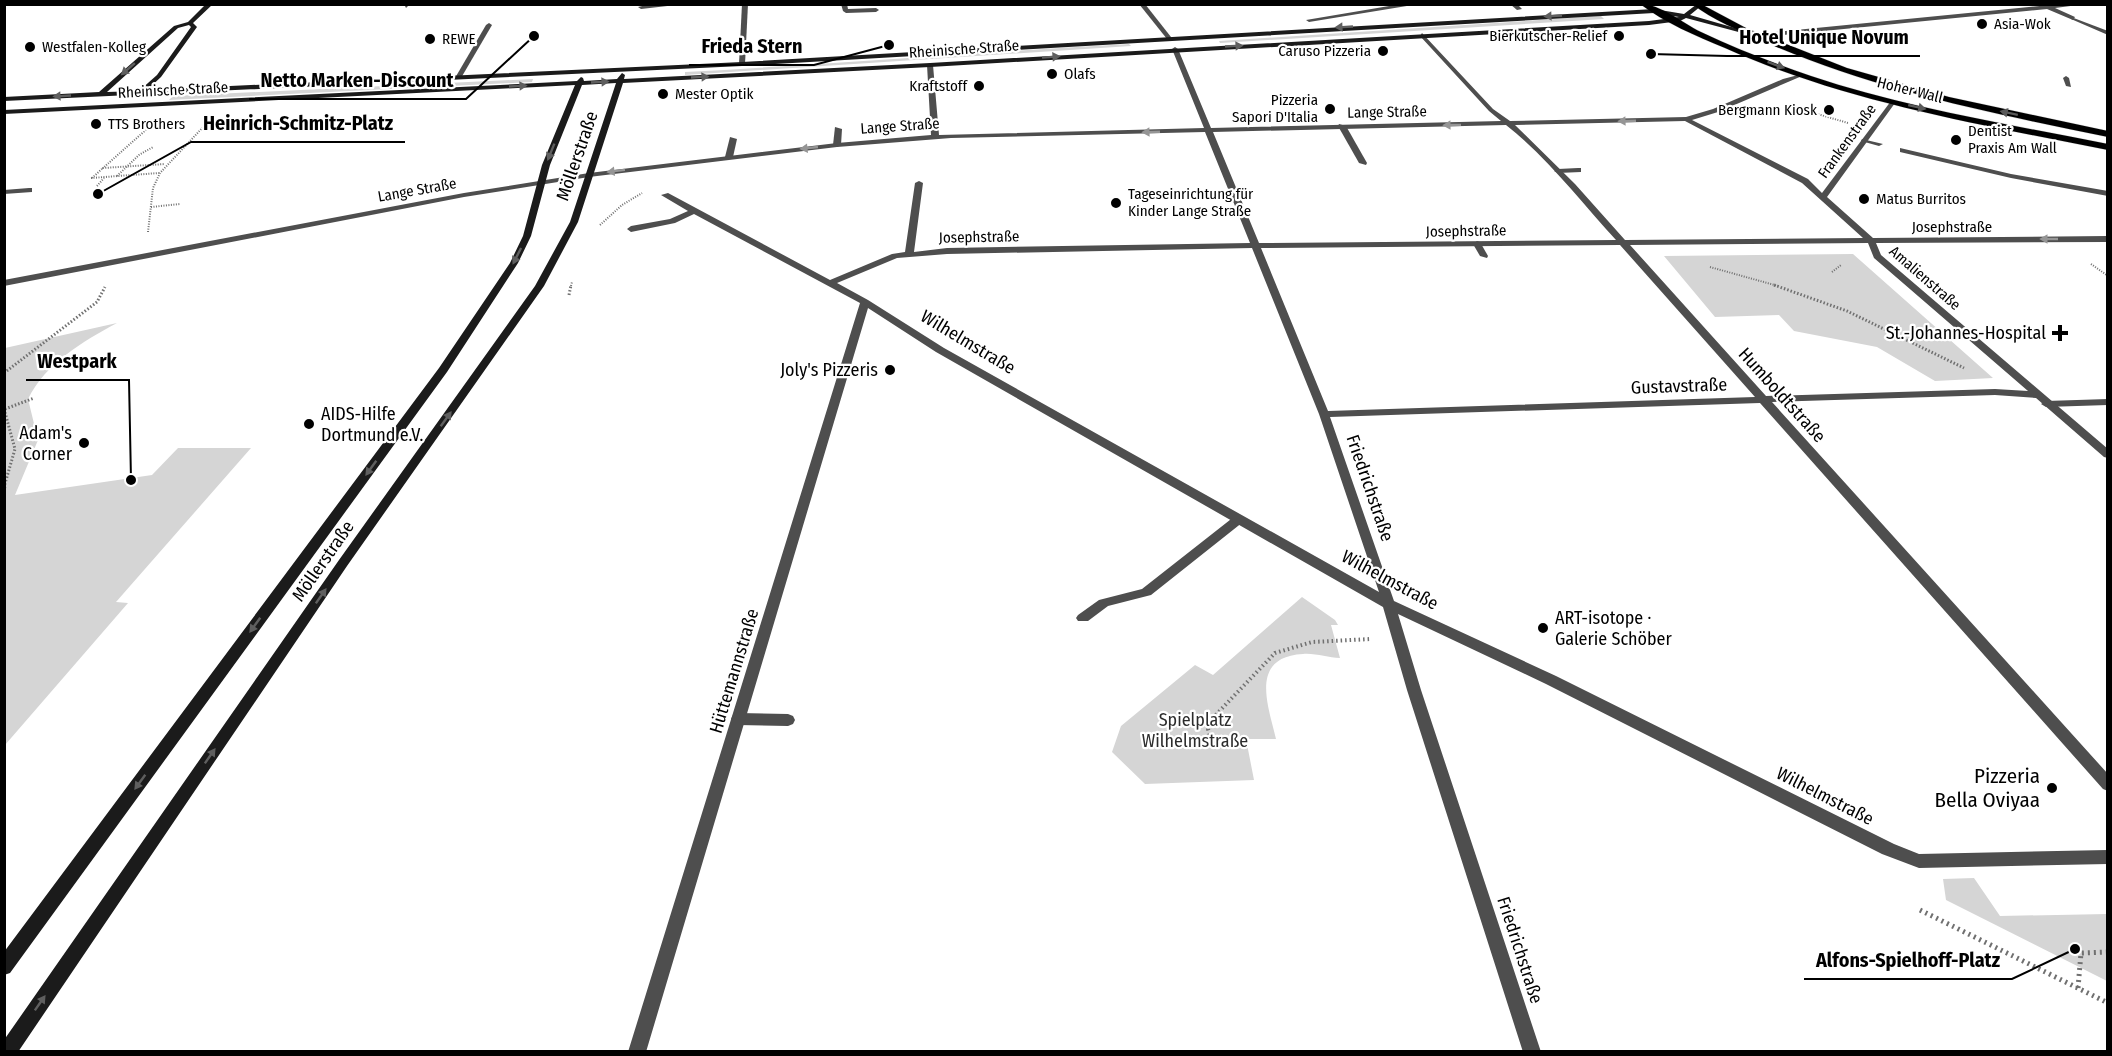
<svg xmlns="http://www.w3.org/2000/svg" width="2112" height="1056" viewBox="0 0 2112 1056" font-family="'Fira Sans Condensed',sans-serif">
<rect width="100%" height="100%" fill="#fff"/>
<g fill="#d5d5d5">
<path d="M1601 16 1604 19 1220 43 1219 41Z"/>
<path d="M1129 44 1131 46 685 75V72C833 64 981 52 1129 44Z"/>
<path d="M533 79 532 82 169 100 173 96Z"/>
<path d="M1853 254 1993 378 1935 381 1877 347 1794 331 1779 315 1715 317 1664 256Z"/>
<path d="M117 323C82 342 46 363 28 399L38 440 15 495 152 475 178 448H251L116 602 128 603 5 745V348Z"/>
<path d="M1302 597 1335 620 1338 625H1331L1340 658C1328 658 1316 653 1303 654 1249 657 1268 705 1276 739H1246L1254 780 1145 784 1112 752 1121 726 1195 665 1213 675Z"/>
<path d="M1974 878 2000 916 2107 914V981L1946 900 1943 879Z"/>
</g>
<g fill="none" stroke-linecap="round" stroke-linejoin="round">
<g stroke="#dbdbdb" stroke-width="1">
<g id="primary">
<path d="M1640 4C1661 4 1682 23 1701 32 1737 49 1773 63 1811 76 1907 108 2008 124 2108 144V150C1978 124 1846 102 1725 48 1696 36 1665 23 1640 4Z"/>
<path d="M1692 4H1701L1746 28 1847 68 1949 97 2108 131V137C1991 113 1874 90 1765 42 1740 31 1713 20 1692 4Z"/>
</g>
</g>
<g stroke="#707070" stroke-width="2" stroke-dasharray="1 1.5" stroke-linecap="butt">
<path d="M1787 105 1848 123"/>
<path d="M148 128 103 168 165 164"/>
<path d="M117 176 139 155 153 147"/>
<path d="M91 178 159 173"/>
<path d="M92 178 103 168"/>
<path d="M97 186 104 178"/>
<path d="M151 207 180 204"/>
<path d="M600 225 622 205 642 193"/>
<path d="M148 232 153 188 160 173 206 124"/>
<path d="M2091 264 2108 276"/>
<path d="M1710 267 1778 286"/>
<path d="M1832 272 1841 265"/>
<path d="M571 286 572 282"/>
</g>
<g stroke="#707070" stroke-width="3" stroke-dasharray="1.5 2" stroke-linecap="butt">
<path d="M1774 285 1847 311 1964 368"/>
<path d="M569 295 571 285"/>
<path d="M4 373 97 302 105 287"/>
<path d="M4 409 15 449 4 487"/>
<path d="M5 409 34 398"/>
</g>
<g stroke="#707070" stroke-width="4" stroke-dasharray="1.5 3" stroke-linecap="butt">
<path d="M4 488 5 485"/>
<path d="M1211 739 1208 729 1210 721 1275 653 1312 642 1371 639"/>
</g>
<g stroke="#707070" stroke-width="5" stroke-dasharray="2 4" stroke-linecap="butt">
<path d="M1210 738 1212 743 1235 747"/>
<path d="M1920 910 2108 1003"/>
<path d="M2078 988 2081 953 2108 952"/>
</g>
<g fill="#4e4e4e" fill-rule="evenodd">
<path d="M404 4H410L406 8Z"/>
<path d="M651 4H685L641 9 638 7Z"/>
<path d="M841 4H847L848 9 876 8 879 10 876 12 846 13 843 11Z"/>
<path d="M489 23 492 25 461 78 456 79 455 78 486 25Z"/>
<path d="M2066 76 2069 78 2071 87 2066 86 2063 78Z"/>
<path d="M1339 124 1346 126 1367 163 1366 165 1359 163 1338 126Z"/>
<path d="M835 127 842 129 841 145 837 147 833 145Z"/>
<path d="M730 137 737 139 733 157 729 159 725 157Z"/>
<path d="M1862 139 1883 144 1879 146 1861 141Z"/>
<path d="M1900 148 2011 174 2108 191V196L2011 178 1900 152Z"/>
<path d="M1578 168H1581V172L1558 173 1554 171 1558 169Z"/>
<path d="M1477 241 1480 242 1488 256 1487 258 1480 256 1473 244Z"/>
<path d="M2108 399V405L2046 407 2041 404 2046 401Z"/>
<path d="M1239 515 1245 519 1243 522 1151 595 1108 606 1088 621H1078L1076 618 1078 615 1099 600 1142 589 1235 516Z"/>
<path d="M738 713 788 714 793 716 795 720 793 724 788 726 738 725 733 723 731 719 733 715Z"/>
</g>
<g fill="#4e4e4e" fill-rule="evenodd">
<path d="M1401 4H1419L1309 22 1306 20Z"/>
<path d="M1510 4H1517L1522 9 1517 10Z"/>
<path d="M2060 4H2086L2055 8 2075 17 2073 20 2047 9 1754 38 1751 36 1754 34Z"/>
</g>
<g fill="#4e4e4e" fill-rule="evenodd">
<path d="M742 4H748L745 64 742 66 739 64Z"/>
<path d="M1139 4H1145L1171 37V39H1167Z"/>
<path d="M2071 17 2108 31V35L2071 19Z"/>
<path d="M1422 33 1493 109 1510 121 1686 117 1713 109 1783 79 1802 74V76L1718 112 1692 120 1808 179 1822 193 1891 101H1895V103L1827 197 1873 238 2108 236V242L1876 243 1881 255 2108 449V458L2104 457 2036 398 1995 395 1772 402 2108 774V791L2103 789 1760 403 1330 417 1394 601 1556 676 1894 844 1919 854 2108 850V864L1919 868 1882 854 1546 684 1398 614 1421 690 1541 1052H1523L1407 690 1383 607 936 352 868 308 646 1052H628L860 303 694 214 675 223 631 232 627 229 631 226 670 219 688 211 661 195 668 193 830 280 892 254 905 252 915 183 919 181 923 183 914 252 947 248 1250 243 1205 132 951 138 837 147 589 177 464 197 4 286V280L464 193 589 173 837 143 931 135 927 65 930 63 933 65 939 135 1204 128 1172 49 1175 47 1178 49 1211 128 1501 121 1489 111 1420 36ZM1685 121 1802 183 1863 238 1625 240 1575 184 1515 125ZM1506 125C1546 156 1582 203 1616 240L1259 243 1213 132ZM1868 243 1874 258 2028 391 1995 389 1766 396 1630 245ZM1620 245 1755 397 1328 411 1261 248ZM1252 248 1319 414 1379 592 944 348 868 300 837 283 897 258 947 254Z"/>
<path d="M29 188H32V192L4 194V190Z"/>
</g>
<path fill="#1b1b1b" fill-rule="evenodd" d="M206 4H213L193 23 197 27 161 77 147 90 742 62 1654 9 1684 14 1697 4 1701 6 1690 15 1749 32 1746 34 1686 18 1680 21 1649 25 930 67 623 83 578 222 544 286 347 566 18 1052H4V1040L339 560 535 286 570 222 616 83 582 85 550 165 531 236 518 263 447 372 10 973 4 975V952L439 368 510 263 523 236 542 165 575 85 4 114V110L577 81 581 77 583 78 584 81 617 79 622 73 625 75 624 79 930 63 1649 21 1679 17 1654 13 742 66 4 101V97L99 92 174 26 188 22ZM189 25 191 27 157 75 139 91 107 92 178 28Z"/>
<use href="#primary" fill="#000" fill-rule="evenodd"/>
</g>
<defs><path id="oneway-solid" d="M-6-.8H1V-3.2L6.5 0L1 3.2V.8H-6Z" transform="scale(1.5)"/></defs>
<g fill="#5f5f5f">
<use href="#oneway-solid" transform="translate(1553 16) rotate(177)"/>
<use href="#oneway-solid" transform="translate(1344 27) rotate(177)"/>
<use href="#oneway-solid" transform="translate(1234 46) rotate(-3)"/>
<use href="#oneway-solid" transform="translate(1051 57) rotate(-4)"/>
<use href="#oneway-solid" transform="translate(128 69) rotate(139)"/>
<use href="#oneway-solid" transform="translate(700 77) rotate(-3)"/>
<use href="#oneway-solid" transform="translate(600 82) rotate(-3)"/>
<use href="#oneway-solid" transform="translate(518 86) rotate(-3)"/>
<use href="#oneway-solid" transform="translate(62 96) rotate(177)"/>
<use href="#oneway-solid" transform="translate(551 152) rotate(112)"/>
<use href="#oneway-solid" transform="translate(517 256) rotate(117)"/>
<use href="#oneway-solid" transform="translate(446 419) rotate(-54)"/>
<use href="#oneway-solid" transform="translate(371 468) rotate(126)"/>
<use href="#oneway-solid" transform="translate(321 596) rotate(-55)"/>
<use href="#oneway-solid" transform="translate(255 625) rotate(126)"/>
<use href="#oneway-solid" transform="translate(210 756) rotate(-55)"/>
<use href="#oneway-solid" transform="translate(140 782) rotate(126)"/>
<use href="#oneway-solid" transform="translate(40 1003) rotate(-55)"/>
</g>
<g fill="#595959">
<use href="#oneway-solid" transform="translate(1776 65) rotate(20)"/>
<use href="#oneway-solid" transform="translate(1917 107) rotate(13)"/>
<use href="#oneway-solid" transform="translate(2009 113) rotate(-168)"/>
</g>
<g fill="#959595">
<use href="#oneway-solid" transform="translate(1627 121) rotate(178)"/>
<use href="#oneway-solid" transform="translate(1452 125) rotate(179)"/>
<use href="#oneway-solid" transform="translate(1151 132) rotate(178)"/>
<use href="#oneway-solid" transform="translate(809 148) rotate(174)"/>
<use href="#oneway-solid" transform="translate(616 171) rotate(173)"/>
<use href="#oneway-solid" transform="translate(2049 239) rotate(180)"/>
</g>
<g fill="#000" stroke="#fff" stroke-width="2">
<circle cx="1982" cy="24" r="6"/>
<circle cx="1619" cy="36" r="6"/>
<circle cx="430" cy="39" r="6"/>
<circle cx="30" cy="47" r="6"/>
<circle cx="1383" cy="51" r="6"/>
<circle cx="1052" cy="74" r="6"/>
<circle cx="979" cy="86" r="6"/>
<circle cx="663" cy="94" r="6"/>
<circle cx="1330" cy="109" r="6"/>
<circle cx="1829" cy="110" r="6"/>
<circle cx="96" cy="124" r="6"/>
<circle cx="1956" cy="140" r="6"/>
<circle cx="1864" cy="199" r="6"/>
<circle cx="1116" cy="203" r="6"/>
<path d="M2057 324h6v6h6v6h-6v6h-6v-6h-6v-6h6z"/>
<circle cx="890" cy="370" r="6"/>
<circle cx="309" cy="424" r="6"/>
<circle cx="84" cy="443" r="6"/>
<circle cx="1543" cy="628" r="6"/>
<circle cx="2052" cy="788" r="6"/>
</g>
<g text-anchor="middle" stroke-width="4.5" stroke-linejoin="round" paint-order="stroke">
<g font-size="15" fill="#000" stroke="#fff" text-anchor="start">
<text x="1994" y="29">Asia-Wok</text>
<text x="1607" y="41" text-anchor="end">Bierkutscher-Relief</text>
<text x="442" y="44">REWE</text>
<text x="42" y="52">Westfalen-Kolleg</text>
<text x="1371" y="56" text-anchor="end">Caruso Pizzeria</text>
<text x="1064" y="79">Olafs</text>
<text x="967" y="91" text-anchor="end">Kraftstoff</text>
<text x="675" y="99">Mester Optik</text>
<text x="1318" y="105" text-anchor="end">Pizzeria<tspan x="1318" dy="17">Sapori D'Italia</tspan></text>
<text x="1817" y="115" text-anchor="end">Bergmann Kiosk</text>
<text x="108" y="129">TTS Brothers</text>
<text x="1968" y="136">Dentist<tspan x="1968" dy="17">Praxis Am Wall</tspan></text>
<text x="1128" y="199">Tageseinrichtung für<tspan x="1128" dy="17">Kinder Lange Straße</tspan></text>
<text x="1876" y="204">Matus Burritos</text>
</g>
<g font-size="15" fill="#000" stroke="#fff">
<text transform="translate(964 49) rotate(-4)" y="5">Rheinische Straße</text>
<text transform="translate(173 90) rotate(-3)" y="5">Rheinische Straße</text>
<text transform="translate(1910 90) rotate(14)" y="5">Hoher Wall</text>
<text transform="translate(1387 112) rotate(-1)" y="5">Lange Straße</text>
<text transform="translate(900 126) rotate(-4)" y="5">Lange Straße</text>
<text transform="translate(1847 141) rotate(-54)" y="5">Frankenstraße</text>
<text transform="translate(417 190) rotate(-10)" y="5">Lange Straße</text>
<text x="1952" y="232">Josephstraße</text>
<text transform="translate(1466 231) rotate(-1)" y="5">Josephstraße</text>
<text transform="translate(979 237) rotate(-1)" y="5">Josephstraße</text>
<text transform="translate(1925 278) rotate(41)" y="5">Amalienstraße</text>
</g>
<g font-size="18" fill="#000" stroke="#fff">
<text transform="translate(577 156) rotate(-71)" y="6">Möllerstraße</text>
<text transform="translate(968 342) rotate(31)" y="6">Wilhelmstraße</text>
<text transform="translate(1679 386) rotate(-2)" y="6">Gustavstraße</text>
<text transform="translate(1782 395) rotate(48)" y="6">Humboldtstraße</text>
<text transform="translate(1370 488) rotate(71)" y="6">Friedrichstraße</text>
<text transform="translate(323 561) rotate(-55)" y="6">Möllerstraße</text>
<text transform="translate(1390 580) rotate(28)" y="6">Wilhelmstraße</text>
<text transform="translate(734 671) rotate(-73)" y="6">Hüttemannstraße</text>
<text transform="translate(1825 796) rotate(27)" y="6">Wilhelmstraße</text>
<text transform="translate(1520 950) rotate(72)" y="6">Friedrichstraße</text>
</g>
<g font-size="18" fill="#000" stroke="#fff" text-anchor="end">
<text x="2046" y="339">St.-Johannes-Hospital</text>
<text x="878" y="376">Joly's Pizzeris</text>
<text x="321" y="420" text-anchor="start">AIDS-Hilfe<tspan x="321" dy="21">Dortmund e.V.</tspan></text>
<text x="72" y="439">Adam's<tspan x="72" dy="21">Corner</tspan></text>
<text x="1555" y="624" text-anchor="start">ART-isotope ·<tspan x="1555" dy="21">Galerie Schöber</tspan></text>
</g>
<g font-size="18" fill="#2c2c2c" stroke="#fff">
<text x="1195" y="726">Spielplatz<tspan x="1195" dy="21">Wilhelmstraße</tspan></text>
</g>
<g font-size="21" fill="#000" stroke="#fff" text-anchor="end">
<text x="2040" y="783">Pizzeria<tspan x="2040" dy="24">Bella Oviyaa</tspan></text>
</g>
</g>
<path fill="none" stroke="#000" stroke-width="2" d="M1651 54L1727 56H1920M889 45L814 65H689M534 36L466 99H249M98 194L191 142H405M131 480L129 380H26M2075 949L2012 979H1804"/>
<g fill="#000" stroke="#fff" stroke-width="2">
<circle cx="1651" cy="54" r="6"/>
<circle cx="889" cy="45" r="6"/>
<circle cx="534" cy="36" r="6"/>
<circle cx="98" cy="194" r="6"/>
<circle cx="131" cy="480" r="6"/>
<circle cx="2075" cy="949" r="6"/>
</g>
<g font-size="20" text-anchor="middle" font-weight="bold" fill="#000" stroke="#fff" stroke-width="4.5" stroke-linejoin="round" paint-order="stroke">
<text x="1824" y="44">Hotel Unique Novum</text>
<text x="752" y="53">Frieda Stern</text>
<text x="357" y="87">Netto Marken-Discount</text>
<text x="298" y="130">Heinrich-Schmitz-Platz</text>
<text x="77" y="368">Westpark</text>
<text x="1908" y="967">Alfons-Spielhoff-Platz</text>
</g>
<rect width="2112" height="1056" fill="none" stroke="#000000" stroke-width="12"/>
</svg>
